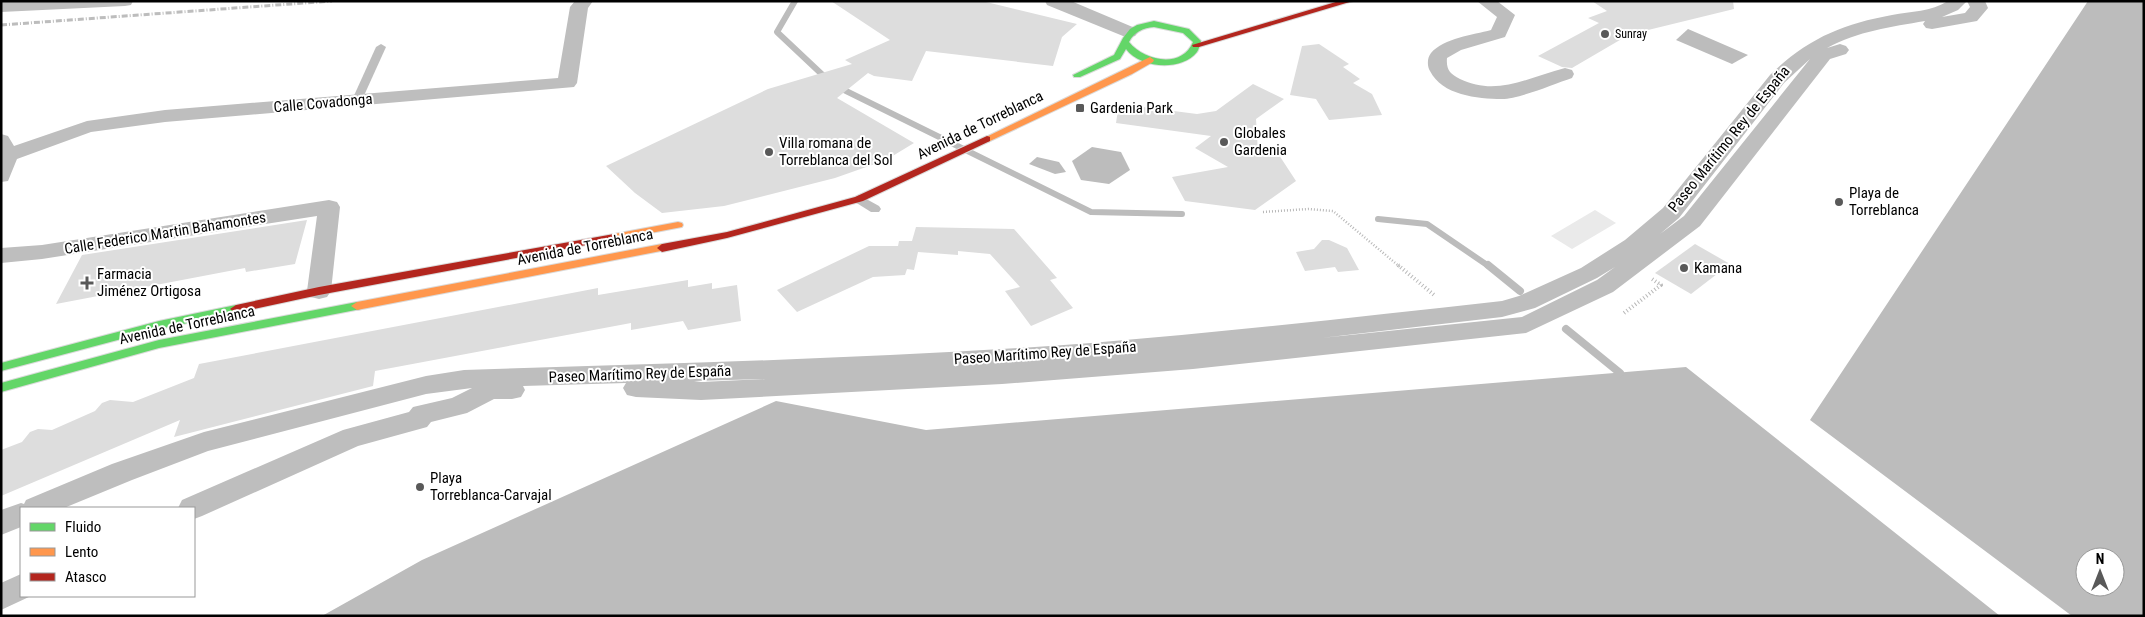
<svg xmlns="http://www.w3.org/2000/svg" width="2145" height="617" viewBox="0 0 2145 617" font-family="'Roboto Condensed',sans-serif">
<rect width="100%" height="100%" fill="#fff"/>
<path fill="#eaeaea" d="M1595 210 1616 223 1572 249 1551 236Z"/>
<g fill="#bcbcbc" fill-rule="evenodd">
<path d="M2088 1H2144V616H2072L1810 420ZM2085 557H2115V587H2085Z"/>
<path d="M1688 29 1748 55 1732 64 1676 40Z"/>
<path d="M1092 147 1121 152 1130 170 1109 184 1081 180 1072 161Z"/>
<path d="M1037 157 1059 162 1066 172 1055 174 1029 164Z"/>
<path d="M1686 367 2000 616H322L422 560 776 401 926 430Z"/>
</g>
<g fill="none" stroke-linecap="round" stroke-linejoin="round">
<g stroke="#bcbcbc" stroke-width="6">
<path d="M795 1 777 32 828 80"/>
<path d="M838 87 1091 212 1182 214"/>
<path d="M1378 219 1427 224 1490 267"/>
</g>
<g stroke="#bcbcbc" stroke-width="8">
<path d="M1488 265 1520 291"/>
<path d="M1566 329 1620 373"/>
</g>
</g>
<g fill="#ddd">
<path d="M831 1H982L1077 24 1062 37 1053 66 926 51 912 81 874 76 868 73 837 98 914 143 886 160 835 178 724 206 662 213 635 193 606 166 768 89 852 64 845 60 890 40Z"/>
<path d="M1592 1H1733L1734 9 1644 31 1637 30 1572 68 1562 67 1538 56 1599 23 1588 18 1607 11Z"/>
<path d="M1319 44 1349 64 1343 67 1360 79 1353 83 1372 94 1382 115 1329 120 1316 99 1290 95 1302 46Z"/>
<path d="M1253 84 1284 99 1256 119 1258 152 1279 155 1296 181 1255 210 1185 201 1172 177 1228 167 1195 148 1211 136 1116 123 1119 104 1197 114 1216 111Z"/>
<path d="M307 220 295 264 246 272 245 268 56 304 82 255Z"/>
<path d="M916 227 1014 229 1057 278 1050 280 1073 308 1031 326 1005 291 1020 287 990 254 958 251V255L918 252 914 270 907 269 905 275 873 277 797 312 777 290 869 246H898L899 241H912Z"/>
<path d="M1322 240H1329L1347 248 1359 270 1338 272 1335 267 1305 271 1296 252 1314 249Z"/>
<path d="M1695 244 1730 264 1691 294 1655 273Z"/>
<path d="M688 280V287L712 283V289L737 285 741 321 688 330 683 321 631 330V323L375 371 373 386 174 437 180 420 1 496V450L22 442 30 432 38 429 52 430 95 411 102 403 110 400 133 402 194 378 199 364 598 288V295Z"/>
</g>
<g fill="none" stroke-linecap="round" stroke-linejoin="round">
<g stroke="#dbdbdb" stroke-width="2">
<g id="fast">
<path d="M1154 21 1189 29 1201 41C1200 44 1199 49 1197 52 1181 72 1140 68 1126 49L1120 59 1080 77H1074L1073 75 1114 55 1123 38 1130 29 1137 25ZM1154 27 1183 33 1193 42C1182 69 1144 61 1129 42 1134 32 1143 28 1154 27Z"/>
<path d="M357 302 361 303 363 306 361 309 159 348 1 392V383L159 340Z"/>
<path d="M236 305 240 306 242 309 240 312 159 329 1 371V363L159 321Z"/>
</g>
</g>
<g stroke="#dbdbdb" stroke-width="2">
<g id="slow">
<path d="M1150 57 1154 60 1153 62 1132 74 990 141 987 142 982 139Z"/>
<path d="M678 222 682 223 683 225 682 227 614 240 609 237 614 234Z"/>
<path d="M662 244 666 246 667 248 666 250 357 310 351 306 357 302Z"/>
</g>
</g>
<g stroke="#dbdbdb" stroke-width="2">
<g id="jam">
<path d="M1339 1H1353L1199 47H1193L1192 45Z"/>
<path d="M987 136 990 137V141L863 201 727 238 662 252 657 248 662 244 727 232 855 197Z"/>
<path d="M614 234 619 237 618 239 319 295 236 313 230 309 236 305 319 287Z"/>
</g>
</g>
<path stroke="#b8b8b8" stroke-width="2.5" stroke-dasharray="1 2" stroke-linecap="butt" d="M1263 212 1308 209 1333 211 1400 267"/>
<g stroke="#b8b8b8" stroke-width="4" stroke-dasharray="1 2.5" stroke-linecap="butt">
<path d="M1398 265 1434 295"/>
<path d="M1624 313 1661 285 1652 279"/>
</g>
<g fill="#bebebe" fill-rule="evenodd">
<path d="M381 44 386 47 362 100 361 102H353L352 100 376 47Z"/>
<path d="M859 195 879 206 881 209 879 212H871L855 202 853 199Z"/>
</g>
<g fill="#bebebe" fill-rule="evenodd">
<path d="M133 1 131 5 125 6 1 12V2Z"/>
<path d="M575 1H593L588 8 577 83 574 87 165 122 91 132 17 159 8 181 1 182V134L8 136 14 146 87 121 165 110 558 78 570 7Z"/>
<path d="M1045 1H1071L1135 28 1138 32 1135 36 1129 37 1123 36 1047 5Z"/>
<path d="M1477 1H1497L1515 15 1505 37 1461 50 1447 58C1446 70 1450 74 1460 79 1497 97 1529 77 1565 68L1572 70 1574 74 1572 78C1554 84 1519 99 1502 99 1477 99 1442 95 1430 71 1427 66 1427 58 1431 53 1444 38 1473 35 1491 30L1497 17Z"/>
<path d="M1948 1H1985L1988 8 1977 21 1932 29 1926 28 1923 24 1925 21C1891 27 1858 31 1827 48L1840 44 1846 46 1849 50 1846 54 1830 59 1700 226 1613 292 1526 333 1193 369 1002 384 701 400 636 397 627 395 623 388 626 383 523 386 525 390 521 397 512 399H494L467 413 431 422 427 427 358 446 202 516 194 519V508H178L182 500 343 430 409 412 413 407 452 398 472 388 426 394 208 451 132 480 64 508H21V527L1 535V510L21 503 24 504 26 500 112 464 204 432 426 376 464 370C673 363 882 359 1091 343 1228 332 1365 316 1502 301L1519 296 1581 268 1625 240 1663 208 1770 75C1807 39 1842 24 1892 15 1911 11 1931 12 1948 1ZM1967 1 1970 7 1965 13 1942 17 1958 10ZM1810 59 1684 216 1660 234 1679 218 1784 83ZM1615 267 1597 280 1522 317 1321 338 1502 317 1535 308 1597 278ZM766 379 701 382 694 381Z"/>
<path d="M329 200 337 202 340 207 331 291 327 297 319 299 311 297 307 291 317 216 42 259 1 263V248L42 245Z"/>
<path d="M21 574V596H31L1 610V583Z"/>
</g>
<use href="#fast" fill="#63d668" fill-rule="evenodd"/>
<use href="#slow" fill="#ff974d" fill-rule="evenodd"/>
<use href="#jam" fill="#b3261e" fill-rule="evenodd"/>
<path stroke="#bdbdbd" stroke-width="3" stroke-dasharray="6 2 1 2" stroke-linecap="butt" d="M1 25 332 1"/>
</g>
<g fill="#595959" stroke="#fff" stroke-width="2">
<circle cx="1605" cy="34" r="5"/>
<rect x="1075" y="103" width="10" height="10" rx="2.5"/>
<circle cx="1224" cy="142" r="5"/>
<circle cx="769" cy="152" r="5"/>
<circle cx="1839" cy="202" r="5"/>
<circle cx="1684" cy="268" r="5"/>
<path d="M84.5 275.5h5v5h5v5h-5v5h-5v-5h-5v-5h5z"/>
<circle cx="420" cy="487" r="5"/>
</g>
<g text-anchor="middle" stroke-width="4" stroke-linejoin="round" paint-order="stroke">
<g font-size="12" fill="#000" stroke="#fff" text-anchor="start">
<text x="1615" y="38">Sunray</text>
</g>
<g font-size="15" fill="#000" stroke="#fff">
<text transform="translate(323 103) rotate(-5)" y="5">Calle Covadonga</text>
<text transform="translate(980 125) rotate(-26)" y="5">Avenida de Torreblanca</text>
<text transform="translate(1729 139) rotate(-51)" y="5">Paseo Marítimo Rey de España</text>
<text transform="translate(165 233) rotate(-9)" y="5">Calle Federico Martin Bahamontes</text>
<text transform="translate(585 247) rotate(-11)" y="5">Avenida de Torreblanca</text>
<text transform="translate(187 325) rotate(-12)" y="5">Avenida de Torreblanca</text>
<text transform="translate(1045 353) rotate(-4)" y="5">Paseo Marítimo Rey de España</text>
<text transform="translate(640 374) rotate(-2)" y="5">Paseo Marítimo Rey de España</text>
</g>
<g font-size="15" fill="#000" stroke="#fff" text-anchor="start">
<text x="1090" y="113">Gardenia Park</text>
<text x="1234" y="138">Globales<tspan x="1234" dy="17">Gardenia</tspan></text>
<text x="779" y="148">Villa romana de<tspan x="779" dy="17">Torreblanca del Sol</tspan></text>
<text x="1849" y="198">Playa de<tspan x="1849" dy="17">Torreblanca</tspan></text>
<text x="1694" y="273">Kamana</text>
<text x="97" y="279">Farmacia<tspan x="97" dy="17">Jiménez Ortigosa</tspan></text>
<text x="430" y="483">Playa<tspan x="430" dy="17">Torreblanca-Carvajal</tspan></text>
</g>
</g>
<rect width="2145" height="617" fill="none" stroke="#000000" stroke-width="5"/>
<rect x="20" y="507" width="175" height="90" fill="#ffffff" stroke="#999999"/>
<rect x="30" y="523" width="25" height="8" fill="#63d668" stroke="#999999"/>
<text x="65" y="532" font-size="15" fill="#000000">Fluido</text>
<rect x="30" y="548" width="25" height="8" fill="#ff974d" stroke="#999999"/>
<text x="65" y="557" font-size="15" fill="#000000">Lento</text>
<rect x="30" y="573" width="25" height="8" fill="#b3261e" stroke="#999999"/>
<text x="65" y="582" font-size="15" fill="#000000">Atasco</text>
<g transform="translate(2100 572)"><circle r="24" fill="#ffffff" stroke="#999999"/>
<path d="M0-4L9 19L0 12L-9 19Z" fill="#595959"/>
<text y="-8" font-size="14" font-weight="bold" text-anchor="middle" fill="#000000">N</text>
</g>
</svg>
